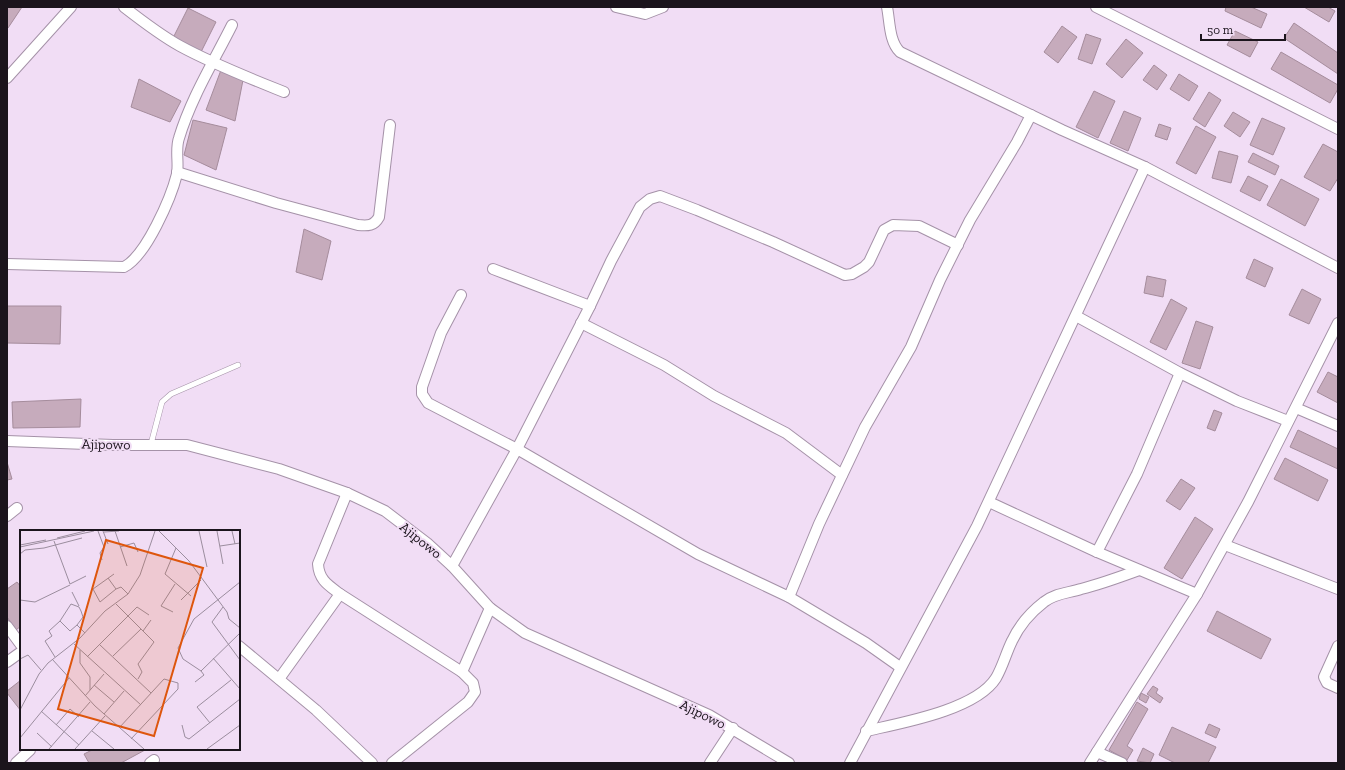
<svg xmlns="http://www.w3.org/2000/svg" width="1345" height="770" viewBox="0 0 1345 770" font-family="'Zilla Slab',serif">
<rect width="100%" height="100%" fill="#f1ddf5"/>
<g fill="#c6abbc" stroke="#a58c9c">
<path d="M7 7H22L8 28 7 27Z"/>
<path d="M1226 7H1251L1267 14 1261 28 1225 11Z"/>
<path d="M1304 7H1328L1335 11 1329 22Z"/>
<path d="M188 8 216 22 201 52 173 38Z"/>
<path d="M1294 23 1338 53V74L1284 38Z"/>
<path d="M1062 26 1077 37 1058 63 1044 52Z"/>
<path d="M1235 31 1258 42 1250 57 1227 45Z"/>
<path d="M1086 34 1101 39 1092 64 1078 59Z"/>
<path d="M1126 39 1143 53 1122 78 1106 64Z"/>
<path d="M1281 52 1338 85V89L1330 103 1271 69Z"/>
<path d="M1154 65 1167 75 1157 90 1143 80Z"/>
<path d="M221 70 243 80 235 121 206 110Z"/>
<path d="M1179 74 1198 86 1189 101 1170 89Z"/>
<path d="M139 79 181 101 170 122 131 107Z"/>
<path d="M1094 91 1115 101 1098 138 1076 127Z"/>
<path d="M1209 92 1221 100 1205 127 1193 119Z"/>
<path d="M1124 111 1141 118 1128 151 1110 143Z"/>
<path d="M1233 112 1250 122 1240 137 1224 126Z"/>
<path d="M1262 118 1285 128 1273 155 1250 145Z"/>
<path d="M193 120 227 128 216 170 184 155Z"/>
<path d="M1159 124 1171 128 1167 140 1155 136Z"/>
<path d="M1196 126 1216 137 1196 174 1176 163Z"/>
<path d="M1323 144 1338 152V178L1330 191 1304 177Z"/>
<path d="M1219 151 1238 156 1231 183 1212 178Z"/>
<path d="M1253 153 1279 166 1275 175 1248 162Z"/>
<path d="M1248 176 1268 186 1260 201 1240 191Z"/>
<path d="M1281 179 1319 199 1305 226 1267 205Z"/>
<path d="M304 229 331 241 322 280 296 272Z"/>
<path d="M1254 259 1273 268 1265 287 1246 278Z"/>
<path d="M1147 276 1166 280 1163 297 1144 293Z"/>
<path d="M1302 289 1321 299 1309 324 1289 315Z"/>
<path d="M1171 299 1187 308 1166 350 1150 342Z"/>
<path d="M7 306H61L60 344 7 343Z"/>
<path d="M1196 321 1213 327 1200 369 1182 363Z"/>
<path d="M1328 372 1338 377V403L1317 392Z"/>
<path d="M81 399 80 427 13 428 12 402Z"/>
<path d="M1214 410 1222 413 1215 431 1207 428Z"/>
<path d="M1298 430 1338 449V469L1290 447Z"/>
<path d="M1285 458 1328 480 1318 501 1274 479Z"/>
<path d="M7 462 12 479 7 480Z"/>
<path d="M1181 479 1195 488 1180 510 1166 501Z"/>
<path d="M1195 517 1213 529 1182 579 1164 568Z"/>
<path d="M17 582 21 587V626L16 630 7 617V589Z"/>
<path d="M1217 611 1271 639 1261 659 1207 631Z"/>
<path d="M21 680V711L7 693V691Z"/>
<path d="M1153 686 1158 689 1156 693 1163 698 1160 703 1147 694Z"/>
<path d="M1141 693 1149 697 1146 703 1139 699Z"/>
<path d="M1137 702 1148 709 1127 746 1133 750 1127 760 1109 750Z"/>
<path d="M1209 724 1220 729 1216 738 1205 733Z"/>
<path d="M1172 727 1216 747 1208 763H1175L1159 755Z"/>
<path d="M1143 748 1154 754 1150 763 1137 761Z"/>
<path d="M94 749H144L145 750 121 763H89L84 754Z"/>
</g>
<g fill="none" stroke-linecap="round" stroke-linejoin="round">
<g stroke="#a592a8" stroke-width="6">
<path id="lane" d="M151 444 162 402 171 394 238 365"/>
</g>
<g stroke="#a592a8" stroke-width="12">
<g id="street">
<path d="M124 7C142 21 160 35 180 46 213 64 249 78 284 92"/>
<path d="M616 7 645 14 663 7"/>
<path d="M887 7C890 22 889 41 900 52L1062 130 1145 167 1338 268"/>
<path d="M1096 7 1338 129"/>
<path d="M7 78 71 7"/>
<path d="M177 172 276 203 358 225C368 226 374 226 379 217L390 125"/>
<path d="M7 264 124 267C146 256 171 198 177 174 179 163 175 149 179 138 191 98 214 61 232 25"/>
<path d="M493 269 590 306"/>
<path d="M461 295 441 333 422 387V394L428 403 517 449 698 554 789 597 866 643 900 667"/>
<path d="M1076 316 1180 373 1237 401 1288 421"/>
<path d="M581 323 664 365 714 396 786 433 842 475"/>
<path d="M1296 408 1338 426"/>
<path d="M7 441 113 445H187L279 469 347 493 385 511 427 543 452 566 490 608 525 633 709 715 789 763"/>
<path d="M989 502 1097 552 1197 594"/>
<path d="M7 516 17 508"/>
<path d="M1225 545 1338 589"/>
<path d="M1097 552 1137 474 1180 373"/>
<path d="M452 566 517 449 590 306 611 261 640 207 650 199 660 196 697 210 773 242 845 275 852 274 864 267 869 262 884 230 893 225 919 226 958 245"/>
<path d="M340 594 462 672 473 683 475 692 468 702 392 763"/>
<path d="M789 597 819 524 865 427 911 347 940 280 970 220 1017 142 1031 115"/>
<path d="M7 626 21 645"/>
<path d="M239 646 316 710 372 763"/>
<path d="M1338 646 1324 677 1327 683 1338 688"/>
<path d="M7 662 21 652"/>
<path d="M462 672 490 608"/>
<path d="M279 679 340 594C328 585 319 580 318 564L347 493"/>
<path d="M866 731C901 723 976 710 996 678 1003 666 1006 653 1012 641 1019 626 1031 612 1044 602 1055 593 1069 593 1081 589 1101 584 1120 577 1139 570"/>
<path d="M1097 752 1122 763"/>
<path d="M16 763 30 750"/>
<path d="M150 763 154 760"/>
<path d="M710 763 733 728"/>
<path d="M850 763 977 526 1145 167"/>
<path d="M1090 763 1197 594 1248 502 1338 323"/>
</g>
</g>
<use href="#lane" stroke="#fff" stroke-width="5"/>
<use href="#street" stroke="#fff" stroke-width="10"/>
</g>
<g text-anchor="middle" stroke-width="4" stroke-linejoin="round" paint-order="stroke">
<g font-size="14" fill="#1b141c" stroke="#f1ddf5">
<text transform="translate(106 444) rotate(1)" y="5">Ajipowo</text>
<text transform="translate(421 540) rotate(39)" y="5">Ajipowo</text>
<text transform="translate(703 714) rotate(26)" y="5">Ajipowo</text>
</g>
</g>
<g transform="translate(20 530)">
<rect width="220" height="220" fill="#f1ddf5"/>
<path fill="none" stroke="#9b8d9e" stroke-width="1" d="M78 1 84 17 80 23 82 30M83 1 88 14M95 1 107 36M139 1 169 31 207 82 209 89 220 98M179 1 187 37M197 1 203 34M212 1 215 14M84 2 99 1M37 8 65 1M34 11 50 54 66 46M0 15 26 10M200 16 220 13M0 17 74 1M100 17 114 13 118 22M156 18 145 44 171 66M0 24 5 20 24 18 62 8M94 44 73 59 80 72 96 59M88 48 96 59 101 57 108 64M52 62 59 76M0 70 15 72 50 55M161 70 181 50M96 74 134 112 118 134 122 142 118 149M203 77 192 92 220 130M153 82 141 76 155 54M40 91 50 101 57 95M123 101 131 90M54 114 121 175M80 115 131 163M60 120V133L70 147V160M93 126 121 99M35 127 25 111 32 106 29 101 40 91 51 74 59 77 61 81 63 87 57 95 65 103M67 127 117 77 129 85M193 128 220 159M0 129 8 125 21 140M32 129 75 176 124 219M181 141 163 129 158 118 174 89 220 52M181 141 220 103M175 152 184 145 181 141M74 155 94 172M65 166 84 144M0 180 19 144 28 133 60 108 85 81 108 64 120 45 135 1M21 181 59 215M84 184 104 161M190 193 177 177 211 150M36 195 50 179 59 187M162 195 165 207 169 209 220 169M99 198 144 149 158 153V159L111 209M72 201 94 219M17 203 32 217M0 208 49 148M29 219 70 172M55 219 85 186M187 219 220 195"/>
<path fill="#de560d" fill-opacity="0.15" stroke="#de560d" stroke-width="2" d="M86 10 183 38 134 206 38 179Z"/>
<rect width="220" height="220" fill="none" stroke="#1b141c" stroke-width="2"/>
</g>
<rect width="1345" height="770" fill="none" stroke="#1b141c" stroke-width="16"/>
<path d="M1201 34v6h84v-6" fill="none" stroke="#1b141c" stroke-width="2"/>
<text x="1207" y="34" font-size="12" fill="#1b141c" stroke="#f1ddf5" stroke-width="3" paint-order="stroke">50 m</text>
</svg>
